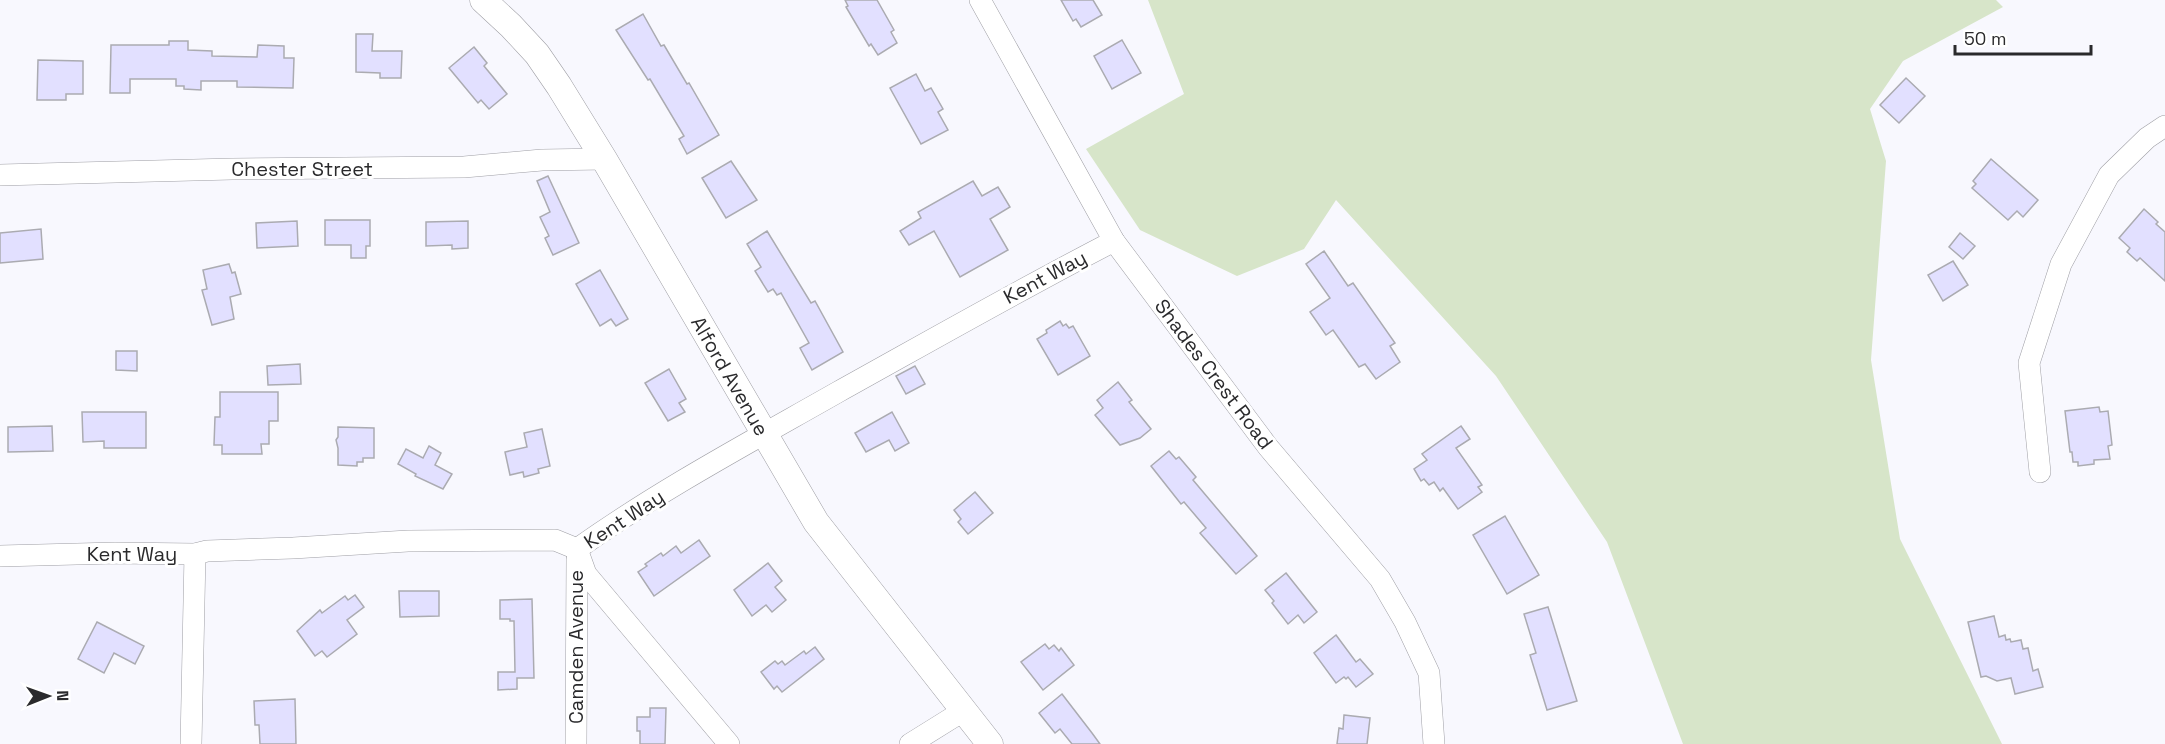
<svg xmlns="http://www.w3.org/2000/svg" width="2165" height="744" viewBox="0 0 2165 744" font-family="'Space Grotesk',sans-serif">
<rect width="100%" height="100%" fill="#f8f8fe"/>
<path fill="#d7e5c9" d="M1148 0H1996L2003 7 1903 61 1870 109 1886 161 1871 360 1900 539 2002 744H1683L1607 542 1496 376 1336 200 1304 249 1237 276 1140 230 1086 149 1184 94Z"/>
<g fill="#e2e0ff" stroke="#ababb1" stroke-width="1.5">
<path d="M845 0H877L894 30 891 32 897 43 878 55 871 44 869 46 846 7 848 6Z"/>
<path d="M1061 0H1093L1102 15 1081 27 1076 19 1073 21Z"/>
<path d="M643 14 661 46 664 45 687 84 689 83 719 135 687 154 679 139 684 136 650 79 648 80 616 30Z"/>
<path d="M356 34H373L372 51H402L401 78H380V73L356 72Z"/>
<path d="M1122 40 1141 73 1112 89 1094 56Z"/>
<path d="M169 41H188V50L212 51V56L257 57 258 45 284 46V58H294L293 88 237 87V81H201V90L184 89V86H176V79H130V93H110L111 45H169Z"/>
<path d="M474 47 487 63 484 66 507 94 489 109 481 100 478 103 449 68Z"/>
<path d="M38 60 83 61V94H66V100H37Z"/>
<path d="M916 74 925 91 931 88 943 109 938 112 948 130 921 144 890 88Z"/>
<path d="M1906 78 1925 96 1899 123 1880 105Z"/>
<path d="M1991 159 2038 200 2023 217 2017 211 2008 220 1972 188 1976 184 1973 181Z"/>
<path d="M731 161 757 200 726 218 702 178Z"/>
<path d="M548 176 579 243 553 255 545 238 549 236 540 217 550 212 537 181Z"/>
<path d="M973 181 982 196 998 187 1010 207 990 219 1008 250 960 277 934 231 909 245 900 231 921 218 918 212Z"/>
<path d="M2144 209 2158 222 2156 224 2165 232V281L2140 258 2137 261 2127 252 2130 248 2119 238Z"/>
<path d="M325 220H370V246H366V258H351V245H325Z"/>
<path d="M297 221 298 246 257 248 256 223Z"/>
<path d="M468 221V248L452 249V245L426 246V222Z"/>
<path d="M41 229 43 259 0 263V233Z"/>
<path d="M767 231 811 303 815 301 843 352 812 370 800 348 809 343 781 293 777 295 773 289 768 292 755 271 761 267 747 244Z"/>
<path d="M1960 233 1975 246 1963 259 1949 247Z"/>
<path d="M1324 251 1348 286 1353 283 1395 343 1390 346 1400 362 1376 379 1365 364 1359 367 1333 330 1326 335 1310 312 1330 298 1306 264Z"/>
<path d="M1953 261 1968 285 1943 301 1928 275Z"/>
<path d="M229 264 232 273 235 272 241 294 230 297 234 319 212 325 202 290 207 289 203 270Z"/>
<path d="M600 270 628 319 616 326 611 319 600 326 576 284Z"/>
<path d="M1060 321 1063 326 1066 324 1069 328 1073 326 1090 356 1058 375 1037 339 1047 333 1046 330Z"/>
<path d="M116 351H137V371L116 370Z"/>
<path d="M300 364 301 384 268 385 267 366Z"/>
<path d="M915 366 925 384 906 394 896 376Z"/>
<path d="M669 369 686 399 679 403 685 412 668 421 645 383Z"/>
<path d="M1118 382 1132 400 1129 402 1151 429 1140 438 1120 445 1095 415 1103 408 1097 400Z"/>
<path d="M220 392H278V421H269V444H261L262 454H222V445H214L215 417H220Z"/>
<path d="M2099 407 2100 412 2108 411 2112 445 2108 446 2110 459 2094 460V464L2078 466V462H2073L2072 452H2070L2065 411Z"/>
<path d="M82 412H146V448H104V441L83 442Z"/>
<path d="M892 412 909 443 895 451 889 440 866 452 855 433Z"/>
<path d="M52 426 53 451 8 452V427Z"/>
<path d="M1461 426 1470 439 1456 448 1482 485 1478 487 1482 492 1458 509 1443 488 1440 491 1434 482 1429 485 1424 479 1421 481 1414 469 1427 460 1422 454Z"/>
<path d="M338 427 374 428V458H363V462H357V466L338 465V448L336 440 338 437Z"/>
<path d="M542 429 550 466 538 469 539 473 524 477 523 472 510 475 505 452 527 447 524 433Z"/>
<path d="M429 446 441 453 435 465 452 474 443 489 415 476 416 474 398 464 406 449 423 458Z"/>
<path d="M1169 451 1176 459 1179 457 1196 477 1193 480 1257 556 1236 574 1200 533 1206 528 1184 502 1181 504 1151 466Z"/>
<path d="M975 492 993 513 968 534 958 522 961 519 954 510Z"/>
<path d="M1505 516 1539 575 1507 594 1473 535Z"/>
<path d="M699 540 710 556 654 596 638 572 647 566 645 564 661 553 663 556 676 546 681 553Z"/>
<path d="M768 563 782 581 775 587 786 600 772 612 766 605 752 616 734 590Z"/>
<path d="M1286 573 1317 612 1304 623 1298 615 1288 624 1272 603 1274 601 1265 590Z"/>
<path d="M399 591H439V616L400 617Z"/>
<path d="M355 595 364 607 347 620 357 634 327 657 322 651 315 656 297 631 320 610 322 613 345 596 348 600Z"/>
<path d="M532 599 534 678H517V689L498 690V672H515L514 621H510V619H500V600Z"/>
<path d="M1548 607 1577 701 1547 710 1530 655 1536 653 1524 614Z"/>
<path d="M1994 616 1999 637 2005 635 2006 640 2010 639 2011 642 2021 640 2023 649 2028 648 2033 671 2038 669 2043 687 2015 694 2011 678 1997 681 1986 676 1981 677 1968 622Z"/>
<path d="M97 622 144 646 135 664 114 653 104 673 78 659Z"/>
<path d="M1336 635 1356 662 1360 659 1373 674 1356 687 1348 677 1346 679 1344 677 1336 683 1314 653Z"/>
<path d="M1045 644 1049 649 1054 645 1059 651 1061 648 1074 665 1043 690 1021 662Z"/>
<path d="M815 647 824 659 782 692 777 686 774 689 761 672 775 661 778 664 782 661 785 665 804 651 806 654Z"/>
<path d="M1062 694 1092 733 1100 744H1072L1060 729 1055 733 1039 713Z"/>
<path d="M295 699 296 744H260L259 725H255L254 701Z"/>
<path d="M650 708H666L665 744H640V731H637V717H650Z"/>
<path d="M1344 715 1370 718 1367 744H1337L1339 728 1343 729Z"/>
</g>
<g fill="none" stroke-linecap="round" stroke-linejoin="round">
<g stroke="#9f9fa5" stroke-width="22">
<g id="minor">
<path d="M980 0 1114 241 1268 447 1380 579 1405 622 1429 673 1434 744"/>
<path d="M0 175 232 169 464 167 542 160 604 159"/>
<path d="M2040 472 2029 363 2061 264 2109 175 2147 138 2165 126"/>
<path d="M577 549C660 490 750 442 838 392 930 341 1021 289 1114 241"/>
<path d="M577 549 586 574 729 744"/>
<path d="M0 556 115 553 195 554 207 551 293 548 408 541 555 540 577 549"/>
<path d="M191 744 195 554"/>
<path d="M576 744 577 559"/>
<path d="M910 744 963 711"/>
</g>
</g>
<g stroke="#9f9fa5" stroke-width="27">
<path id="tertiary" d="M483 0 511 26 537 54 559 86 604 159 816 522 990 744"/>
</g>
<use href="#minor" stroke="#fff" stroke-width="21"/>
<use href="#tertiary" stroke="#fff" stroke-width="26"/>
</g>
<g text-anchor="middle" stroke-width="6" stroke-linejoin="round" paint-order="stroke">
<g font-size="20" fill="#2a2a2c" stroke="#fff">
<text x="302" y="176">Chester Street</text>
<text transform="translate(1045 277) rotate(-28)" y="7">Kent Way</text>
<text transform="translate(1214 374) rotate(53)" y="7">Shades Crest Road</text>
<text transform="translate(730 376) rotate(60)" y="7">Alford Avenue</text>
<text transform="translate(624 519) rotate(-33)" y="7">Kent Way</text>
<text x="132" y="561">Kent Way</text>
<text transform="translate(576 647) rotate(-90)" y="7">Camden Avenue</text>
</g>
</g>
<g transform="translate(48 696) rotate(89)" stroke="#ffffff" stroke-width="4.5" paint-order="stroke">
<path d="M0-4.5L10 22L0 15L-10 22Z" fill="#2a2a2c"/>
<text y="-9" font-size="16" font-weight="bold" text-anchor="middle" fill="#2a2a2c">N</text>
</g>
<path d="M1955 45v9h136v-9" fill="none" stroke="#2a2a2c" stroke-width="3"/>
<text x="1964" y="45" font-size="18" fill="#2a2a2c" stroke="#ffffff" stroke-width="4.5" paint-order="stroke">50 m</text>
</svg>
